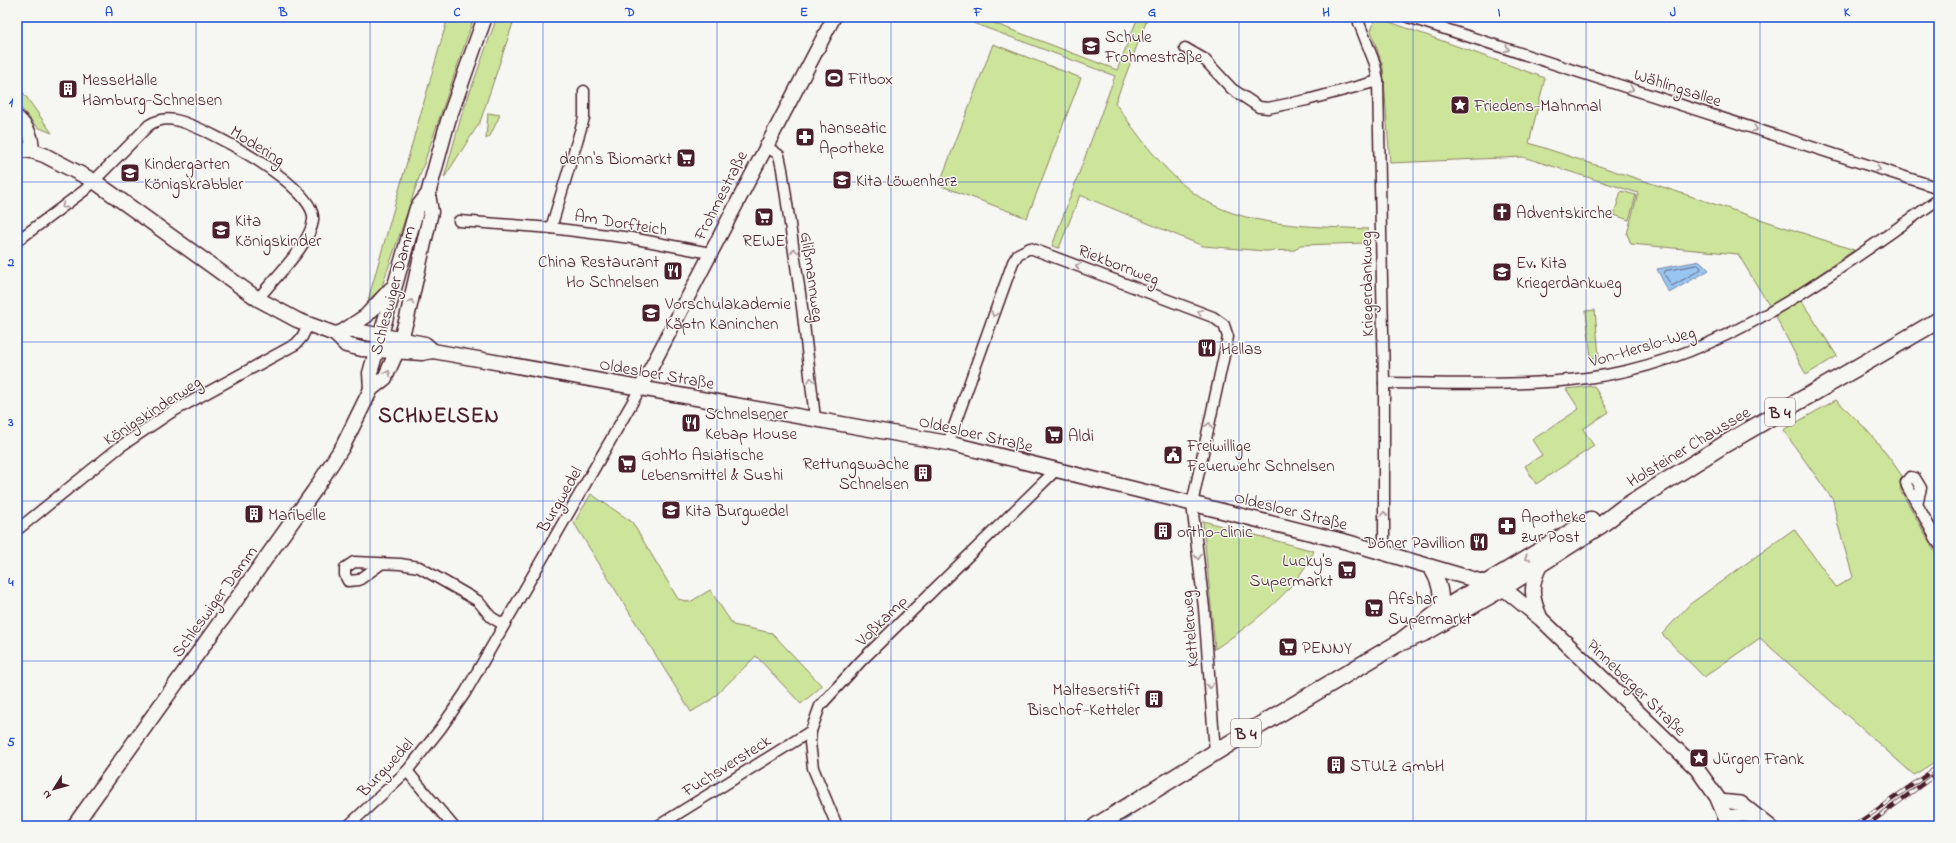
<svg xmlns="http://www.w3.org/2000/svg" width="1956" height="843" viewBox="0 0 1956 843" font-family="'Indie Flower',sans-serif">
<rect width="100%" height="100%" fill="#f6f6f2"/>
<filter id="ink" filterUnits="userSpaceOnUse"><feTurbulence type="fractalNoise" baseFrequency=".025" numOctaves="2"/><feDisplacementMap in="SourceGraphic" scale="8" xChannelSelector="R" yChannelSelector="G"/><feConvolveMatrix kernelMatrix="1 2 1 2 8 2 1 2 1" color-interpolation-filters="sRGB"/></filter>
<g filter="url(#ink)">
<g fill="#cde59b" stroke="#8c8263">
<path d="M448 17H474L381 289 368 300Z"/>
<path d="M497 17H515L480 122 444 178 462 114Z"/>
<path d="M968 17H978L1117 70 1138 17H1148L1115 103C1138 135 1162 170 1195 194 1242 228 1312 226 1368 229L1366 243 1300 245 1295 250 1265 251 1203 246 1080 195 1059 248 1052 246 1115 76 973 23Z"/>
<path d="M1376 17 1545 78 1529 143 1854 250 1795 291 1837 356 1806 375 1776 317 1738 254 1631 244 1627 234 1638 193 1523 157 1390 163 1383 67 1371 31Z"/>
<path d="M993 44 1081 78 1027 218 939 185Z"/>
<path d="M17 84 52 133 37 127 17 103Z"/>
<path d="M488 113 500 115 490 136 486 139Z"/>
<path d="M1621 191 1636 195 1629 220 1614 215Z"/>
<path d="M1595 310 1599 357 1591 358 1586 311Z"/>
<path d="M1594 386 1609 412 1583 429 1594 446 1536 484 1525 466 1542 455 1532 440 1579 409 1566 389Z"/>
<path d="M1836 400C1863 424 1882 446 1902 476L1900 484 1901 491 1939 559V759L1914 775 1760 638 1704 677 1662 634 1690 604 1794 529 1836 587 1853 577 1838 525 1833 500 1783 430Z"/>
<path d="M591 494 632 522 678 599 690 602 710 590 733 625 772 633 822 686 801 704 756 656 711 700 691 712 574 523Z"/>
<path d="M1203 521 1314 551C1294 593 1253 623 1215 649Z"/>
</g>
<path fill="#96c6f1" stroke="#7883a2" d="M1700 261 1709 270 1669 293 1657 269Z"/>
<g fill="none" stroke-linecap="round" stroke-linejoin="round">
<path stroke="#68627a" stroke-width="1" d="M1698 265 1701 268 1700 270 1672 286 1664 274 1665 271Z"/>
<path stroke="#7883a2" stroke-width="3" d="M1113 826 1130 816"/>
<g stroke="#4a1f2b" stroke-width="13">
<g id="minor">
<path d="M1360 17 1359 23 1375 64 1378 81 1384 383V553"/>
<path d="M1408 17 1939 188"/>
<path d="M1185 48 1204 59 1232 89 1259 107 1268 108 1307 100 1378 81"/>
<path d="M766 146 779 155 782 169 802 307 815 418"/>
<path d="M459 221 551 228 631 238 710 253"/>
<path d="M551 228 584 118V91"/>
<path d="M17 241 85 190 149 125C157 120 166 118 175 120 205 126 317 187 313 220 311 244 273 279 258 299"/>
<path d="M1384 383C1451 383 1520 387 1587 378 1722 361 1831 274 1939 199"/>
<path d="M948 443 1013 262 1018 254 1030 248 1213 317 1224 325 1228 337 1192 504 1204 608 1215 752"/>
<path d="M1917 504 1921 488 1915 478 1910 477 1906 482 1907 486 1939 544"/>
<path d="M17 530 121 446 170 413 296 344 302 337 308 325"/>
<path d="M381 564 359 580 348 581 345 575V568L354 562 400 564 419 567 478 601 491 617 504 625"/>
<path d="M407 771 453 826"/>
<path d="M348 826 407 771 441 728 465 693 640 389"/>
<path d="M658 826 811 731"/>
<path d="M837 826 813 768 810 743 811 731 820 706 861 661 1056 470"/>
</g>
</g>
<g stroke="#4a1f2b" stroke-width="16">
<g id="tertiary">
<path d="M17 117C27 126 33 137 32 151"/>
<path d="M17 126V144"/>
<path d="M640 389 834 17"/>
<path d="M1719 801 1741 803 1770 826"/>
<path d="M1726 817 1744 815 1760 818"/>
</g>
</g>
<g stroke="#4a1f2b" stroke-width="17">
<g id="secondary">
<path d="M17 149 32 151 44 155 94 181 258 299 297 320 335 334 346 345 362 349 422 353 433 351 948 443 1347 542 1503 588 1541 619 1697 769 1717 797 1729 826"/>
<path d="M342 332 366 316 391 289"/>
<path d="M335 334 351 330 367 333 425 344 433 351"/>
<path d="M371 389 370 373 417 208 428 194 448 121 485 17"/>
<path d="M1540 565C1530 585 1531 597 1540 617"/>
<path d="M1430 567C1439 580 1443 595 1440 611"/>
<path d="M74 826 314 491 343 446 371 389 385 378 397 351 407 318 431 212 428 194"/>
</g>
</g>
<g stroke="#4a1f2b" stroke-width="19">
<g id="primary">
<path d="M1397 644 1426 632 1503 588 1601 525 1623 508 1725 444 1939 320"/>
<path d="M1096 826 1245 734 1397 644 1440 611 1591 520"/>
</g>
</g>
<use href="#minor" stroke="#f6f6f2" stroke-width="10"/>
<use href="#tertiary" stroke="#f6f6f2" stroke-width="13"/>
<use href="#secondary" stroke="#f6f6f2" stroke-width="14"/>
<use href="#primary" stroke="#f6f6f2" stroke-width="16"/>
<g stroke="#4a1f2b" stroke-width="4.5">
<g id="rail">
<path d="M1854 826 1939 766"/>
<path d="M1866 826 1932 777"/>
</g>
</g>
<use href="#rail" stroke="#f6f6f2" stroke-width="3" stroke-dasharray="9" stroke-linecap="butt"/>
</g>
<defs><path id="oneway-chevron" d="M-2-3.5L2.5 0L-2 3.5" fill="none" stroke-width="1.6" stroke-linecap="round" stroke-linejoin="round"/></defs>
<g stroke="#a99598">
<use href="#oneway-chevron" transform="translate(1507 49) rotate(19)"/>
<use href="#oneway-chevron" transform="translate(1631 89) rotate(18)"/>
<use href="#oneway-chevron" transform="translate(1755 129) rotate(18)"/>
<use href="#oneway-chevron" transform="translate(1878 169) rotate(18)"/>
<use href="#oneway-chevron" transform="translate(64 206) rotate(143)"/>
<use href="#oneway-chevron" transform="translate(794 251) rotate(-98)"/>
<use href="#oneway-chevron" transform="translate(1078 266) rotate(-159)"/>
<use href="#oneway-chevron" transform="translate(411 302) rotate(-77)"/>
<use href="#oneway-chevron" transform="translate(1200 312) rotate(-160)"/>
<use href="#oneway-chevron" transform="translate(994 314) rotate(110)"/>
<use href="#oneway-chevron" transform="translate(388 373) rotate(-63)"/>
<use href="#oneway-chevron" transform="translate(811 380) rotate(-97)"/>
<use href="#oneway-chevron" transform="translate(1209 425) rotate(-78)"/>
<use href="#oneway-chevron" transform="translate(1384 514) rotate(-90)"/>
<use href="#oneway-chevron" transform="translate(1198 557) rotate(84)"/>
<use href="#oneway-chevron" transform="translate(1527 558) rotate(149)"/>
<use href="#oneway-chevron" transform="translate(1210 686) rotate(85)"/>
</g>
</g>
<path fill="none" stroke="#1d4ed8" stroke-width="1" stroke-opacity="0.55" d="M196 17V826M370 17V826M543 17V826M717 17V826M891 17V826M1065 17V826M1239 17V826M1413 17V826M1586 17V826M1760 17V826M17 182H1939M17 342H1939M17 501H1939M17 661H1939"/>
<defs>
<g id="school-square" transform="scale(1)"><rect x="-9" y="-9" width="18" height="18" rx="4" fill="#4a1f2b" stroke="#f6f6f2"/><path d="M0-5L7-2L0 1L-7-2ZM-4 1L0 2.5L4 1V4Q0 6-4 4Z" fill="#fff"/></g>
<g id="stadium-square" transform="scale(1)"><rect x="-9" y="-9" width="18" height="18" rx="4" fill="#4a1f2b" stroke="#f6f6f2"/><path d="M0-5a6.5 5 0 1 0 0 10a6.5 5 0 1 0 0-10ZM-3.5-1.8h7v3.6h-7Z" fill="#fff"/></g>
<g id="building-square" transform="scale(1)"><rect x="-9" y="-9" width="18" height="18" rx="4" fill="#4a1f2b" stroke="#f6f6f2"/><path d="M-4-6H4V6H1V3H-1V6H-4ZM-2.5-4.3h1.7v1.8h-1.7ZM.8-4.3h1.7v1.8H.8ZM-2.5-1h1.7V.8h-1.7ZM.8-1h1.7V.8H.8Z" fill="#fff"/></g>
<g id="sight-square" transform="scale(1)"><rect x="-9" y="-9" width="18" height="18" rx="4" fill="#4a1f2b" stroke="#f6f6f2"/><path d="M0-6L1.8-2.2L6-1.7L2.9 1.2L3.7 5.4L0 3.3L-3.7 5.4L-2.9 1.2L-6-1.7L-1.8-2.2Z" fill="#fff"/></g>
<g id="pharmacy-square" transform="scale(1)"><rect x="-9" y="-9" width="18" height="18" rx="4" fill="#4a1f2b" stroke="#f6f6f2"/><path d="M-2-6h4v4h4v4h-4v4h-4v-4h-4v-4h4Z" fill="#fff"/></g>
<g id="supermarket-square" transform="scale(1)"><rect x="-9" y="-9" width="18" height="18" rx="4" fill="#4a1f2b" stroke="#f6f6f2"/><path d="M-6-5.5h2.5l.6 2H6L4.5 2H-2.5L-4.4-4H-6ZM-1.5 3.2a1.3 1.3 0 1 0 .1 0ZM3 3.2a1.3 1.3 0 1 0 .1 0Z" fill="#fff"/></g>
<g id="church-square" transform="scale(1)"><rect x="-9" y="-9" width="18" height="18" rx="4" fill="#4a1f2b" stroke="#f6f6f2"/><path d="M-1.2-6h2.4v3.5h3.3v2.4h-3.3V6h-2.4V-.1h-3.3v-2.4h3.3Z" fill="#fff"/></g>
<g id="restaurant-square" transform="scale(1)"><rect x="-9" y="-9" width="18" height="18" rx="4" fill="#4a1f2b" stroke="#f6f6f2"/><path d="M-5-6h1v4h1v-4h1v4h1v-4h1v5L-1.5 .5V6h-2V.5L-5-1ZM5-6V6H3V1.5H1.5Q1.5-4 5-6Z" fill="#fff"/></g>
<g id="civic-square" transform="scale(1)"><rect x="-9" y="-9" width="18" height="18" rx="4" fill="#4a1f2b" stroke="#f6f6f2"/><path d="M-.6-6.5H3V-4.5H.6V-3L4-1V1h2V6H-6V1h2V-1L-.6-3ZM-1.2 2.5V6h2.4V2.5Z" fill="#fff"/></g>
</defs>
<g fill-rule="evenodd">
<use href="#school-square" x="1091" y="46"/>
<use href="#stadium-square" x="834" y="78"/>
<use href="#building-square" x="68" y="89"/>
<use href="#sight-square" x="1460" y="105"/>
<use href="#pharmacy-square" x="805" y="137"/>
<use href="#supermarket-square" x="686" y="158"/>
<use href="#school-square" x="130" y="173"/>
<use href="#school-square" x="842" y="180"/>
<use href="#church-square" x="1502" y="212"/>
<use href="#supermarket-square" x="764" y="217"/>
<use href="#school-square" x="221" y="230"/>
<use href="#restaurant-square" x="673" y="271"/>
<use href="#school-square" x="1502" y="272"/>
<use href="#school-square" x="651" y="313"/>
<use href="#restaurant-square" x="1207" y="348"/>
<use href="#restaurant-square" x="691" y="423"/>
<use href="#supermarket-square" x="1054" y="435"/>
<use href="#civic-square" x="1173" y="455"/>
<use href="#supermarket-square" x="627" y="464"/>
<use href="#building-square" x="923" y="473"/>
<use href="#school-square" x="671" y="510"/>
<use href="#building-square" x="254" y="514"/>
<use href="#pharmacy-square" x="1507" y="526"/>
<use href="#building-square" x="1163" y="531"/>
<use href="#restaurant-square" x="1479" y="542"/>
<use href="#supermarket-square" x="1347" y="570"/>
<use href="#supermarket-square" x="1374" y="608"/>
<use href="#supermarket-square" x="1288" y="647"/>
<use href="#building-square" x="1154" y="699"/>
<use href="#sight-square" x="1699" y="758"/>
<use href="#building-square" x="1336" y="765"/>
</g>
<g text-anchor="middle" stroke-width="3" stroke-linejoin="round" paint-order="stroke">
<g fill="#f6f6f2" stroke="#7e6067" stroke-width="1">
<rect x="1765" y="398" width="30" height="28" rx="3"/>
<rect x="1231" y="719" width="30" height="28" rx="3"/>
</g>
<g font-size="16" font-weight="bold" fill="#4a1f2b">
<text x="1780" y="418">B 4</text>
<text x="1246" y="739">B 4</text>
</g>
<g font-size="17" fill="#4a1f2b" stroke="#f6f6f2" text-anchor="start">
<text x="1105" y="42">Schule<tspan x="1105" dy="20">Frohmestraße</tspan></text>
<text x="848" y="84">Fitbox</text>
<text x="82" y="85">MesseHalle<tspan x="82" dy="20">Hamburg-Schnelsen</tspan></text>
<text x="1474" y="111">Friedens-Mahnmal</text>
<text x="819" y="133">hanseatic<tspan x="819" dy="20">Apotheke</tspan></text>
<text x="672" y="164" text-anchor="end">denn's Biomarkt</text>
<text x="144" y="169">Kindergarten<tspan x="144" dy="20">Königskrabbler</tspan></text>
<text x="856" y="186">Kita Löwenherz</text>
<text x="1516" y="218">Adventskirche</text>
<text x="235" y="226">Kita<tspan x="235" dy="20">Königskinder</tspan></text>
<text x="764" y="246" text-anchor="middle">REWE</text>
<text x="659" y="267" text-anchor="end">China Restaurant<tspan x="659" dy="20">Ho Schnelsen</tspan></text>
<text x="1516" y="268">Ev. Kita<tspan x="1516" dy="20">Kriegerdankweg</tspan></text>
<text x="665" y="309">Vorschulakademie<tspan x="665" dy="20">Käptn Kaninchen</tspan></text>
<text x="1221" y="354">Hellas</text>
<text x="705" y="419">Schnelsener<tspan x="705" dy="20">Kebap House</tspan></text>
<text x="1068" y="441">Aldi</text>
<text x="1187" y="451">Freiwillige<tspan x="1187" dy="20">Feuerwehr Schnelsen</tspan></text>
<text x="641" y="460">GohMo Asiatische<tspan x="641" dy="20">Lebensmittel &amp; Sushi</tspan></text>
<text x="909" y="469" text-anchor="end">Rettungswache<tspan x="909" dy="20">Schnelsen</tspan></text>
<text x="685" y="516">Kita Burgwedel</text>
<text x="268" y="520">Maribelle</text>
<text x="1521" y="522">Apotheke<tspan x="1521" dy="20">zur Post</tspan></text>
<text x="1177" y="537">ortho-clinic</text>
<text x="1465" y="548" text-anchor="end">Döner Pavillion</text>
<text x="1333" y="566" text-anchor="end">Lucky's<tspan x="1333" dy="20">Supermarkt</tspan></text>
<text x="1388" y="604">Afshar<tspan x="1388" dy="20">Supermarkt</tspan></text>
<text x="1302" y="653">PENNY</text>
<text x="1140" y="695" text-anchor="end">Malteserstift<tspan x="1140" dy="20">Bischof-Ketteler</tspan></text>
<text x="1713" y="764">Jürgen Frank</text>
<text x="1350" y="771">STULZ GmbH</text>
</g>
<g font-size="17" fill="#4a1f2b" stroke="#f6f6f2">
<text transform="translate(1678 87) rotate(18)" y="6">Wählingsallee</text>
<text transform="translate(258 145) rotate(32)" y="6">Modering</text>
<text transform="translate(720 195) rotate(-63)" y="6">Frohmestraße</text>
<text transform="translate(621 222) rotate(9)" y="6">Am Dorfteich</text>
<text transform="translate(1119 264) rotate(21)" y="6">Riekbornweg</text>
<text transform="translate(813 277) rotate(82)" y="6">Glißmannweg</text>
<text transform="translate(1366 284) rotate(-91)" y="6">Kriegerdankweg</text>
<text transform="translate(392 290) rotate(-75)" y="6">Schleswiger Damm</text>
<text transform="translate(1642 346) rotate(-16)" y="6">Von-Herslo-Weg</text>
<text transform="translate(657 373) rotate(10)" y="6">Oldesloer Straße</text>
<text transform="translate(152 410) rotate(-33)" y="6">Königskinderweg</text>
<text transform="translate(976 433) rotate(13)" y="6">Oldesloer Straße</text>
<text transform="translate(1688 446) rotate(-31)" y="6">Holsteiner Chaussee</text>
<text transform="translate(559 499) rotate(-60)" y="6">Burgwedel</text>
<text transform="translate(1291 510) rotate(14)" y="6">Oldesloer Straße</text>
<text transform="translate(214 601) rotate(-54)" y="6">Schleswiger Damm</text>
<text transform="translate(881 620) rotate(-45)" y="6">Voßkamp</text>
<text transform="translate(1189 629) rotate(-95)" y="6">Kettelerweg</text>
<text transform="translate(1637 687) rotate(44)" y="6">Pinneberger Straße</text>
<text transform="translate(726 765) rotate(-32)" y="6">Fuchsversteck</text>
<text transform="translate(385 767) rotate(-47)" y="6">Burgwedel</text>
</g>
<g font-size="21" font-weight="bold" letter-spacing="1" fill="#4a1f2b" stroke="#f6f6f2">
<text x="439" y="422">SCHNELSEN</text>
</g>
</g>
<rect width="1956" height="843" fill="none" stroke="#f6f6f2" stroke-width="44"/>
<g transform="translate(54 789) rotate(233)" stroke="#f6f6f2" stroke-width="3" paint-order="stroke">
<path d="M0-3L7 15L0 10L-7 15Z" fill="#4a1f2b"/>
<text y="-6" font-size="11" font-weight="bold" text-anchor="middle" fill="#4a1f2b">N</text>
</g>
<rect x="22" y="22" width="1912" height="799" fill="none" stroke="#1d4ed8" stroke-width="1.5"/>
<g font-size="13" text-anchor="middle" font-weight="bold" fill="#1d4ed8">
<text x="109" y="16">A</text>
<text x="283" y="16">B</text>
<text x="457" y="16">C</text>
<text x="630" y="16">D</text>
<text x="804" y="16">E</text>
<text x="978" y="16">F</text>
<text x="1152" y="16">G</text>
<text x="1326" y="16">H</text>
<text x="1499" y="16">I</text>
<text x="1673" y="16">J</text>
<text x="1847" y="16">K</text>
<text x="11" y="106">1</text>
<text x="11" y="266">2</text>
<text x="11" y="426">3</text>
<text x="11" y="586">4</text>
<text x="11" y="746">5</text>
</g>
</svg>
